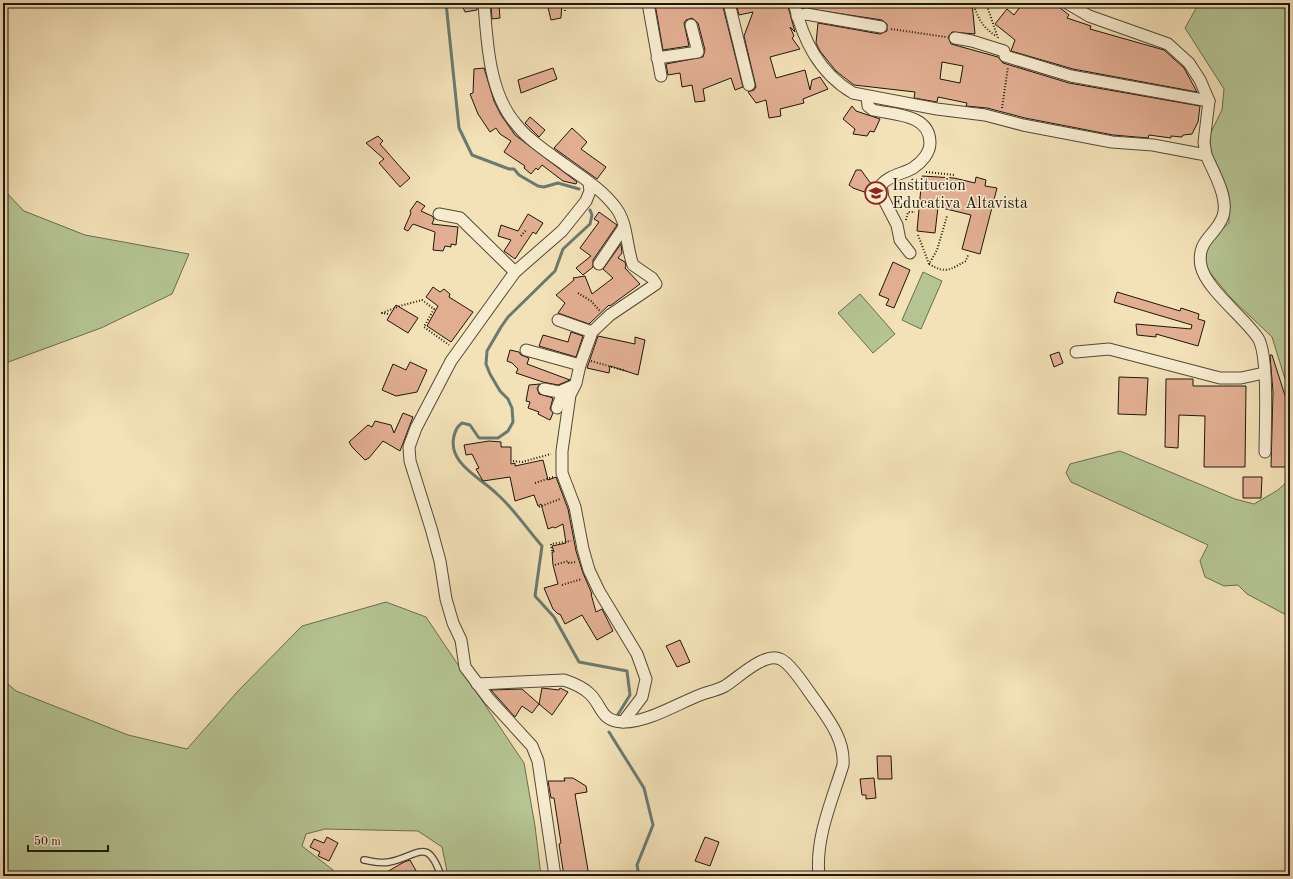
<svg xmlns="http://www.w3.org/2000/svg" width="1293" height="879" viewBox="0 0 1293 879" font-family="'Old Standard TT',serif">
<rect width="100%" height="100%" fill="#f3e1b7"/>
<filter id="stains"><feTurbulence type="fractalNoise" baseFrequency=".005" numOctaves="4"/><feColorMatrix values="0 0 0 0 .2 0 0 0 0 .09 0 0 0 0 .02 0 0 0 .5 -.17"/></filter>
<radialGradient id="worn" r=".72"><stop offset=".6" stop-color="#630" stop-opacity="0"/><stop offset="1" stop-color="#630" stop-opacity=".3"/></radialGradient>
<g fill="#b5c493" stroke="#6a6d50">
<path d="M1199 3H1290V395L1272 337 1230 297 1206 268 1205 250 1216 234 1229 223 1228 192 1210 149V134L1222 110 1224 89 1185 28Z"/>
<path d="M3 189 24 211 85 235 189 254 172 294 101 328 3 364Z"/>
<path d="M923 272 942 281 921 329 902 320Z"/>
<path d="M860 294 895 334 873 353 838 313Z"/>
<path d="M1120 451 1235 499 1254 504 1278 490 1290 479V617L1247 594 1238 585 1224 586 1205 577 1200 561 1208 545 1071 482 1066 473 1070 464Z"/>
<path d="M386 602 426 617 524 763 535 826 541 876H448L442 847 418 831 325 829 306 834 302 846 333 870 335 876H3V680L16 691 128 735 187 749 238 691 302 626Z"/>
</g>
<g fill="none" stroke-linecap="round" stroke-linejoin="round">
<g stroke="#6a7a70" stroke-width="3">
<path d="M446 3 459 128 472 155 509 169H514L519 175 538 186 544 187 558 183 579 189"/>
<path d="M590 210 592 215 590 224 563 249 555 271 508 317 501 327 487 351 486 364 490 374 500 391 508 399 512 408 513 422 508 431 498 438H479L470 425 462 423C457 427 456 429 454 436 447 463 481 478 497 494 514 509 527 529 542 546L535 596 554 617 579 662 627 671 630 695 617 716"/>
<path d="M609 732 644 788 653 825 637 865 639 876"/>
</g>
</g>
<g fill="#e2ae92" stroke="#1f160c" fill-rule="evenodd">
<path d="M461 3H477V10L465 12Z"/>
<path d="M547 3H562L561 18 551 20Z"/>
<path d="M722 3 743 87 735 90 731 78 703 89 705 101 695 102 692 85 682 87 680 73 668 75 666 64 703 57 705 50 698 23 692 18 686 20 684 23 689 46 663 50 655 4Z"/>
<path d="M736 3H787L795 32 790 27 794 36 792 38 800 49 770 57 776 78 805 70 810 90 812 80 820 77 828 89 803 99 804 103 780 109 781 116 769 118 766 100 756 103 748 92 754 90 756 87 744 36 753 12 739 15Z"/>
<path d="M801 3H972L975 34 952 32 948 37 951 44 998 57 1003 63 1069 83 1200 106 1198 122 1192 134 1183 135 1182 137 1171 136V138L1149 135 1148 138 1113 135 1025 118 987 108 966 106 967 103 938 97 937 102 914 98 915 92 854 85 836 71 820 51 816 43 818 23 880 34 887 31V24L882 20 803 8ZM942 62 963 66 960 83 940 79Z"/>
<path d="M1023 3H1054L1069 15 1067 18 1091 26 1090 29 1164 50 1184 68 1197 92 1073 69 1011 51 1015 40 995 24 1007 9 1014 15Z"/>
<path d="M499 5 500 18 492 19 491 6Z"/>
<path d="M484 68 494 101 501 115 515 135 577 182 576 184 563 181 542 165 538 170 536 168 531 174 524 168 525 166 504 152 511 141 500 134 496 128 490 132 478 114 470 94 473 93 474 69Z"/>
<path d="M553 68 557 79 521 93 518 80Z"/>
<path d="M852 106 856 111 880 119 874 132 870 131 867 136 853 134 855 129 843 119Z"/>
<path d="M530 117 545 130 539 137 525 123Z"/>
<path d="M572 128 587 142 581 149 606 167 597 179 554 148Z"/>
<path d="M378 136 383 141 380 144 410 178 400 187 379 163 384 159 366 143Z"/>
<path d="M856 170H861L874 188 875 192 870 194 853 188 849 185Z"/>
<path d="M922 176 954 178 975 183 976 177 986 180 985 186 997 188 980 254 962 249 971 215 938 207 935 233 917 231Z"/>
<path d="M417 201 425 206 421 211 432 216 434 219 432 224 458 227 456 245 451 244V247L445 246 443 251 433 250 435 232 413 224 408 231 404 229 411 213 410 211Z"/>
<path d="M599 212 617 225 593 260V267L583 275 576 268 591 256 580 248 599 222 594 219Z"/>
<path d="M528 214 543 223 536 234 533 232 515 259 504 251 511 240 498 236 501 225 518 231Z"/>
<path d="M621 244 622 253 618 258 625 262 626 266 625 268 640 284 610 306 609 305 589 324 558 313 565 303 556 295 574 280 573 278 585 276 592 294 613 278 603 269Z"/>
<path d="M893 262 910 270 894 308 886 305 889 299 879 295Z"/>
<path d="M433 287 440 292 444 289 450 294 449 297 473 312 451 342 427 326 438 306 426 297Z"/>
<path d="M1117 292 1180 311 1181 308 1199 314 1198 319 1205 321 1198 346 1156 334V337L1137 335 1136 324 1191 329 1192 325 1114 302Z"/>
<path d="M396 305 418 318 408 333 387 320Z"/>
<path d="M571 332 583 336 576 357 539 346 543 335 568 342Z"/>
<path d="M598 336 635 344V337L645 340 638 375 610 366 609 373 587 368Z"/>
<path d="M510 350 519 352 521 355 529 358 527 364 570 380 558 385 543 382 516 373 518 369 512 363 507 361Z"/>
<path d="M1059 352 1063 363 1054 367 1050 355Z"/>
<path d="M1270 355H1272L1289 408V467H1271L1273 392Z"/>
<path d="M410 362 427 370 417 392 396 396 382 390 393 364 406 370Z"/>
<path d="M1119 377 1148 378 1146 415 1118 414Z"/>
<path d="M1166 379H1193V386H1246L1245 467H1204L1205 416 1179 415 1178 448 1165 447Z"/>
<path d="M540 384 537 388 539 394 553 398 550 409 553 413 550 420 538 414 539 412 528 408 530 402 526 401 529 385Z"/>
<path d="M403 413 413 417 400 451 383 441 369 458 365 460 352 447 349 442 368 425 372 427 375 421 391 425 394 433Z"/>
<path d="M489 441 501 442V447H511V464L515 463V466L543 460 548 480 556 477 568 509 576 551 583 573 592 594H591L596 612 602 609 613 631 597 640 582 615 565 624 560 614H558L553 609 544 588 558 584 553 565 552 552H554L552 546 566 543 563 524 555 528 553 527 548 529 541 504 538 506 534 495 515 501 510 477 483 481 476 469 479 468 472 454 466 455 464 445Z"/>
<path d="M1243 477H1262L1261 498H1243Z"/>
<path d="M680 640 690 662 677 667 666 646Z"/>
<path d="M542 688 559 690 560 688 568 692 552 715 539 704 532 713 522 706 515 717 491 690 522 689 539 704Z"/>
<path d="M877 756H891L892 779H878Z"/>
<path d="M564 778H573L586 786 587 792 575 794 589 876H564L559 844 561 843 554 798H551L548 781H565Z"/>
<path d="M874 778 876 798 866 799V795H862L860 779Z"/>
<path d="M327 837 338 843 329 861 318 856 320 852 310 847 314 839 324 843Z"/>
<path d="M705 837 719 842 710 866 695 861Z"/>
<path d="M410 860 419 876H380L404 862Z"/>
</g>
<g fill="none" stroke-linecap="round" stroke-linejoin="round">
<g stroke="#544937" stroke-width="8">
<path id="lane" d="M364 860C371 861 381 864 389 862 418 857 427 835 441 876"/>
</g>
<g stroke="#544937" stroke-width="13">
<g id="street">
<path d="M484 3C487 42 489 93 516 124 528 140 549 153 565 165 583 178 602 189 616 208 628 224 626 247 633 265L652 278 656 284 610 315 592 332 580 365 576 383 570 395 562 451V473L575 507 583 549 589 570 599 591 637 654 646 679 642 697 623 722"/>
<path d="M648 3 661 76"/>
<path d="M729 3 749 85"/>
<path d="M794 3C803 40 819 73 853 93L937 109 985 115 1023 125 1112 142 1153 145 1206 155 1204 142 1209 101 1200 80 1189 63 1168 44 1089 16 1067 3"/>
<path d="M797 16 806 14 881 27"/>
<path d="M955 38 972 41 1004 51"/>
<path d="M1005 56 1071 76 1209 101"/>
<path d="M657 58 698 52 691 25"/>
<path d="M867 97 868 106 873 110C895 115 930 114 930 143 930 153 921 163 913 168 903 174 889 175 881 185L883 198 897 225 900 240 910 253"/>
<path d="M1206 155C1213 171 1229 198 1223 216 1216 236 1196 240 1201 266 1206 289 1244 317 1258 338 1269 355 1265 428 1265 452"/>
<path d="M439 214 460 218 515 272"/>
<path d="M599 264 624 227"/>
<path d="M558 320 592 332"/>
<path d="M526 350 580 365"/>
<path d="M1076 352 1109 349 1220 378H1241L1264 373"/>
<path d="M544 389 559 392 575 385"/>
<path d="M557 408 564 390"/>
<path d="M477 684 564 680C573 683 583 687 590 694 603 707 600 721 623 722 646 723 677 704 700 695 708 692 718 690 725 686 738 678 764 652 780 659 791 663 808 691 815 700 829 720 845 740 843 765 832 801 815 838 819 876"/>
<path d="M555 876 538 761 532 746 489 699 465 667 461 640 453 623 446 599 440 561 431 528 410 461 409 447 416 428 451 361 515 272 562 231 586 201 590 191 589 183"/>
</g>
</g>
<g stroke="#1f160c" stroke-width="2" stroke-dasharray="1 2" stroke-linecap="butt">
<path d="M973 3C978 18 982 27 996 36"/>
<path d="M986 3 998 38"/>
<path d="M565 11 566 3"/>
<path d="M891 29 946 37"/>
<path d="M1002 108 1008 67"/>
<path d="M926 172 955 175"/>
<path d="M912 179 918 188"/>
<path d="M906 220 908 212H915"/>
<path d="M918 235 929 264 937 250 947 216"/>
<path d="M521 236 526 230"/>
<path d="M929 264C946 274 949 270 966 261L968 255"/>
<path d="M578 293 591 301 600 311"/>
<path d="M388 314 382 313 400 306 422 300 434 309 424 327 449 345"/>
<path d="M591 361 626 371"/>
<path d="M513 461 522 462 551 454"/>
<path d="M535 483 553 477"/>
<path d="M539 507 560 499"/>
<path d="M552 551 551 544 571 541"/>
<path d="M555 565 568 561 569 563 576 562"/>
<path d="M562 585 582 579"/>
</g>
<use href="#lane" stroke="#f7ecd0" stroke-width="5.5"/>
<use href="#street" stroke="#f7ecd0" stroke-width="11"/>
</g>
<defs>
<g id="school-ring" transform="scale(1.15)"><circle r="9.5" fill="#f7ecd0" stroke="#8f2418" stroke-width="1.5"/><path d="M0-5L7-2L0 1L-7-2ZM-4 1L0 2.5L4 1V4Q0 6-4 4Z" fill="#8f2418"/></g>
</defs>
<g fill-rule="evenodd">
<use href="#school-ring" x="876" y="193"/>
</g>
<g text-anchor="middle" stroke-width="3" stroke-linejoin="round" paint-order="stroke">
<g font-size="16" fill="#1f160c" stroke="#f7ecd0" text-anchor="start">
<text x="892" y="190">Institucion<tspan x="892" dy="18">Educativa Altavista</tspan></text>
</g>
</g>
<rect width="1293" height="879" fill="none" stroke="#f3e1b7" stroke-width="16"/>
<rect x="4" y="4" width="1285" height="871" fill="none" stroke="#1f160c" stroke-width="2"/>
<rect x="8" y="8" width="1277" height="863" fill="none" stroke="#1f160c"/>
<path d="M28 845v6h80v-6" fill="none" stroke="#1f160c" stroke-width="2"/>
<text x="34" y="845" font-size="12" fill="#1f160c" stroke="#f7ecd0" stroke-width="3" paint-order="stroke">50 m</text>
<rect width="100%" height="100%" filter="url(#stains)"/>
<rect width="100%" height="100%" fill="url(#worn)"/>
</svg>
